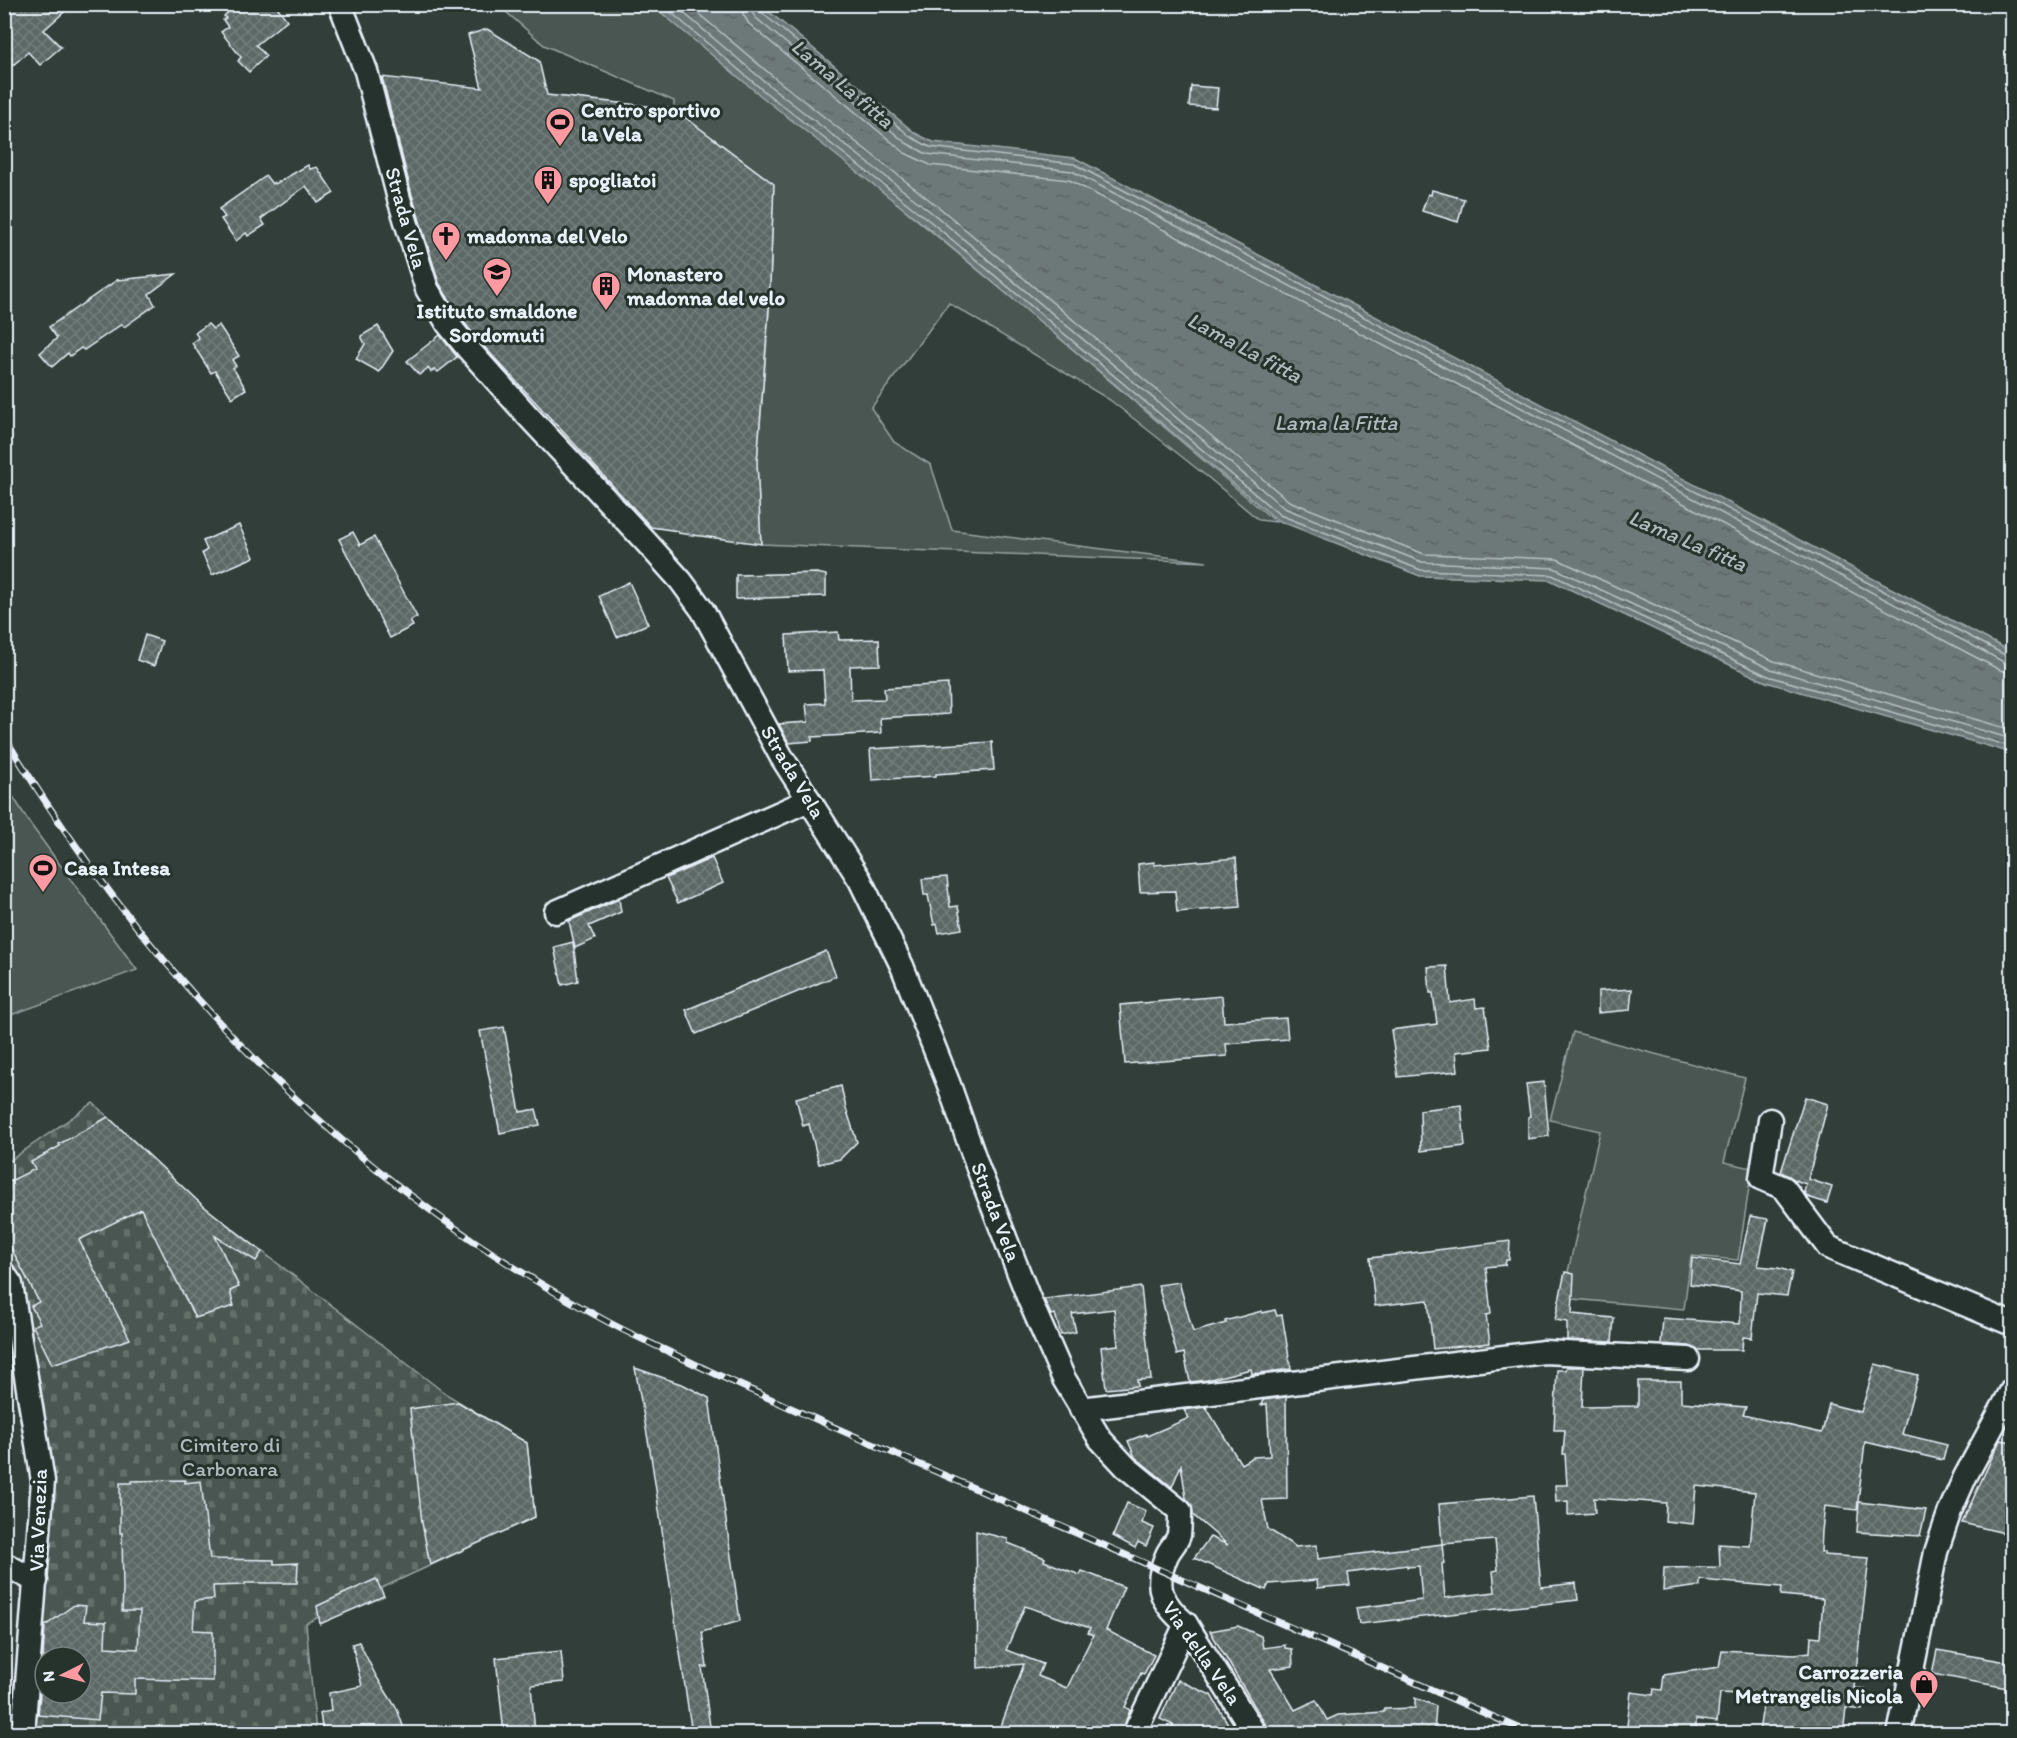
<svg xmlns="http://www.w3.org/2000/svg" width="2017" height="1738" viewBox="0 0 2017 1738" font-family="Itim,sans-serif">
<defs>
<pattern id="cemetery-stones" width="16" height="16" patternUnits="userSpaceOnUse" patternTransform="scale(1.5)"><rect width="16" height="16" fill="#495651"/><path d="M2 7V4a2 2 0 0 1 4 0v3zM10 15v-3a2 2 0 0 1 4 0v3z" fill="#636f6b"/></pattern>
<pattern id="water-ripples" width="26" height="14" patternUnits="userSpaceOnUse" patternTransform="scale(1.5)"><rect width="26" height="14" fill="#6d7978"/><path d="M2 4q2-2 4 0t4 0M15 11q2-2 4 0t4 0" fill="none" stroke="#5b6363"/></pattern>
<pattern id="building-cross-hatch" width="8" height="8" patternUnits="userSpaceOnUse" patternTransform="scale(1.5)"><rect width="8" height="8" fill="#5c6865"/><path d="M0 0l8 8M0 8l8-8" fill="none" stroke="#737e7c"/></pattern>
</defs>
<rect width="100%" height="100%" fill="#323e39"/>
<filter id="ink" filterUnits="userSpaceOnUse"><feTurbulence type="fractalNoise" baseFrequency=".0167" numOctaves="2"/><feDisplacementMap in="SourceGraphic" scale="12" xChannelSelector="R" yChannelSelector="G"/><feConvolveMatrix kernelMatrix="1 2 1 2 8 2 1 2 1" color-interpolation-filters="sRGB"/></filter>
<g filter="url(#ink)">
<g fill="#495651" stroke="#98a4a4" stroke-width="1.5">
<path d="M498 5H657L1024 308 1276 522 1259 520 1210 479 1110 400 949 303 871 408 894 442 931 465 952 530 1207 562 761 544 757 462 769 315 773 202 676 194 454 248 428 250 375 77 674 109V101L544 45Z"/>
<path d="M5 784 31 825 137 970 5 1017Z"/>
<path d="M1573 1032 1745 1078 1724 1162 1752 1168 1738 1260 1691 1256 1684 1309 1562 1298 1600 1131 1550 1120Z"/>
</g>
<path fill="url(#cemetery-stones)" stroke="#98a4a4" stroke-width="1.5" fill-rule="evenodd" d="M93 1103 201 1204 446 1394 527 1443 535 1517 306 1623 316 1733H30L41 1601 18 1277 5 1255V1164ZM45 1657H81V1693H45Z"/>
<path fill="url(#water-ripples)" stroke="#9ea9ab" stroke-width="1.5" d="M652 5H761L915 133 933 142 1075 158 2012 652V753L1766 682 1550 580 1420 576 1277 520 927 227 761 96Z"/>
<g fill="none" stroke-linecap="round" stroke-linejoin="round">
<g stroke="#b7c1c5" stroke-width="1.5">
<path d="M661 4 765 92 931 222 1280 515 1421 570 1552 575 1768 676 2012 747"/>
<path d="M673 4 770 86 936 216 1284 508 1422 562 1554 568 1771 669 2012 739"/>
<path d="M687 4 776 79 941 209 1289 501 1424 554 1557 559 1774 661 2012 730"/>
<path d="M741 4 743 14 749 24 905 153 930 165 1069 180 2000 670 2012 673"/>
<path d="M750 4 752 12 756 18 906 143 927 154 1072 171 2004 662 2012 664"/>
<path d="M758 4 761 12 911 137 930 147 1074 164 2007 656H2012"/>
</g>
</g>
<g fill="url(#building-cross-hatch)" stroke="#e8f1f8" stroke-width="1.5" fill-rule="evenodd">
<path d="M10 4H73L44 30 61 47 40 65 28 52 4 73V9Z"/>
<path d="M238 4H275L287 20 256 45 266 56 249 72 238 61 241 57 221 32 228 27 223 20 226 18 224 16Z"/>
<path d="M487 29 539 61 547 95 674 109 774 184 769 308 757 462 761 544 678 533V531L651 527 479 341 459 316 439 283 412 195 382 77 482 88 468 35Z"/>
<path d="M1191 86 1218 88 1216 108 1189 106Z"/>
<path d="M308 165 310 169 317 167 334 193 318 203 306 186 261 219 265 225 248 236 246 233 236 241 221 219 225 217 219 209 266 176 272 184 274 182 275 184Z"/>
<path d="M1432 190 1464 199 1458 222 1422 211 1428 194 1431 195Z"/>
<path d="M176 274 149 294 155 305 124 327 122 324 84 350 81 348 70 356 68 353 52 367 40 353 57 338 49 327 117 280Z"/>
<path d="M208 324 213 329 219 325 239 356 232 360 236 366 233 368 246 389 232 398 215 371 211 373 192 343 199 338 195 333Z"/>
<path d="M378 326 393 351 379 372 356 359 365 344 361 336Z"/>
<path d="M440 335 457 357 438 372 435 369 431 372 428 368 419 375 407 361Z"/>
<path d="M239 525 254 557 212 575 202 553 207 550 203 541Z"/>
<path d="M353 532 360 545 374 537 417 617 410 621 413 626 390 638 339 539Z"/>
<path d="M817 573 826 575V596L736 599V575Z"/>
<path d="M629 582 648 624 617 637 599 596Z"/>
<path d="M838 632 839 640 879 639 880 665 850 666 851 700 885 699 884 688 948 684 949 714 880 718 881 733 812 737V741L789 743 779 724 808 722 806 704 825 703 823 670 788 671 786 635Z"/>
<path d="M145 635 162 641 154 666 137 660Z"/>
<path d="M992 742 994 770 936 774V776L872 780 870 749Z"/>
<path d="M712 858 723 883 678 903 666 878Z"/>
<path d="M1236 858 1240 907 1177 912 1175 891 1140 892 1138 864 1154 862V865Z"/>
<path d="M947 877 950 907 958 906 962 929 939 933 937 924 934 925 928 895H924L922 879Z"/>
<path d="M619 899 621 912 589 926 595 939 575 948 569 921Z"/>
<path d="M573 942 578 981 562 985 554 947Z"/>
<path d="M826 951 836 976 696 1034 686 1010Z"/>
<path d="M1447 966 1450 1003 1475 999 1476 1008 1485 1007 1491 1048 1456 1052 1458 1071 1398 1077 1391 1030 1437 1024 1433 993H1430L1428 967Z"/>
<path d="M1632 989 1630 1010 1598 1013V991Z"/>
<path d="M1222 996 1224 1022 1286 1018 1288 1039 1226 1044 1227 1056 1125 1064 1120 1005Z"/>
<path d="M504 1027 520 1112 536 1109 540 1125 500 1133 480 1031Z"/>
<path d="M1544 1082 1549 1136 1528 1139V1117L1530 1116 1526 1084Z"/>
<path d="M841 1086 846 1108 857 1142 840 1159 819 1164 809 1124 803 1126 796 1098Z"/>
<path d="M1805 1097 1828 1104 1808 1179 1832 1187 1827 1203 1808 1197 1804 1192 1806 1184 1795 1180 1781 1172Z"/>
<path d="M1461 1105 1465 1146 1421 1151 1420 1110Z"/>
<path d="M108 1117 201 1204 262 1252 256 1261 215 1236 239 1287 230 1291 234 1306 195 1318 141 1209 79 1240 130 1339 52 1364 33 1326 40 1323 31 1306 39 1302 9 1244 4 1247V1184L35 1169 31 1162 60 1146 59 1144Z"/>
<path d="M1750 1216 1768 1219 1758 1266 1778 1268 1792 1272 1787 1296 1757 1293 1752 1338 1743 1337 1742 1350H1698L1689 1346 1661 1344 1663 1318 1740 1324 1741 1291 1690 1284 1692 1258 1740 1264Z"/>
<path d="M1510 1241 1509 1260H1506L1505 1265 1486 1267 1491 1314 1486 1315 1490 1343 1433 1349 1428 1300 1375 1306 1370 1258Z"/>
<path d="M1565 1272 1574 1274 1572 1314 1614 1318 1612 1342 1567 1340V1322L1555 1320Z"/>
<path d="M1179 1282 1193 1332 1226 1323 1225 1321 1262 1311V1313L1275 1310 1277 1316 1282 1315 1291 1369 1252 1374 1251 1369 1207 1380 1190 1382 1184 1353 1177 1355 1158 1285Z"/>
<path d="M1141 1287 1151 1379 1137 1380 1138 1386 1106 1389 1101 1347 1118 1345 1114 1309 1072 1314 1076 1332 1061 1335 1055 1314 1051 1315 1044 1299Z"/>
<path d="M1875 1364 1918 1375 1902 1434 1947 1445 1943 1460 1865 1442 1857 1510 1825 1506 1822 1531 1821 1552H1824V1555L1869 1558 1854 1688 1865 1689 1862 1710 1846 1708 1843 1734 1759 1732 1764 1699 1756 1698V1695L1720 1693 1717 1722 1696 1719V1734H1626L1631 1692 1653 1695 1654 1689 1662 1690 1664 1675 1719 1667 1722 1650 1795 1654 1810 1652 1811 1636 1820 1637 1823 1599 1781 1595 1782 1587 1700 1580V1586L1663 1591 1664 1568 1720 1567 1719 1544 1750 1546 1755 1492 1696 1486 1693 1524 1665 1521 1666 1503 1594 1498 1595 1513 1568 1515V1501L1556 1502 1555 1485H1567L1565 1454H1563L1565 1430H1554L1557 1370H1566L1567 1367H1584L1582 1407 1638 1406V1381H1681V1402L1746 1407 1743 1415 1822 1433 1829 1404 1861 1412Z"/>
<path d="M635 1368 684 1385 709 1398 740 1621 702 1632 707 1667H702L711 1734H692L651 1456Z"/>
<path d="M1286 1397 1287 1499 1262 1500 1268 1529 1296 1547 1317 1545 1318 1559 1442 1544 1439 1504 1533 1496 1541 1587 1576 1583 1578 1600 1359 1624 1356 1608 1422 1600 1419 1566 1407 1567V1565L1348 1573 1350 1585 1318 1588 1317 1580 1269 1584 1266 1590 1194 1558 1210 1537 1228 1545 1193 1515 1192 1506 1186 1498 1181 1465 1172 1487 1135 1457 1128 1441 1146 1434 1147 1436 1189 1418 1184 1410 1206 1407 1241 1464 1253 1457 1270 1456 1267 1404 1261 1405 1263 1400ZM1495 1540 1498 1570 1493 1571 1495 1592 1445 1598 1442 1564 1444 1563 1442 1544Z"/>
<path d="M458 1402 527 1443 535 1517 430 1565 422 1523 410 1409Z"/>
<path d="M2000 1440 2013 1442V1535L1962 1523Z"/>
<path d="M185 1480V1483L201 1481 210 1559 274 1560V1564L298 1563 297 1583H245V1585L213 1586 214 1599 195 1601 193 1630 213 1631V1681L135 1679V1694L101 1693 98 1720 38 1715 40 1693H81V1657H43L45 1626 74 1605 86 1606 84 1621 106 1622 105 1647 138 1649 140 1611H122L123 1590 122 1533H120V1483H132V1481Z"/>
<path d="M1859 1502 1926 1510 1920 1536 1857 1532Z"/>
<path d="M1127 1503 1146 1511 1142 1523 1154 1528 1146 1546 1138 1542 1135 1548 1113 1536Z"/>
<path d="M976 1531 1008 1539V1543L1045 1558 1044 1561 1080 1575 1082 1571 1124 1587 1106 1630 1154 1655 1144 1674 1141 1673 1125 1707 1130 1710 1121 1734H1067L1049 1727 1046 1734H998L1024 1664 978 1668ZM1025 1606 1090 1628 1088 1633 1093 1635 1067 1688 1038 1676 1043 1664 1006 1650Z"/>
<path d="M376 1579 384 1596 320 1624 317 1606Z"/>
<path d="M1238 1626 1261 1636 1263 1648 1285 1645V1648L1292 1649 1293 1666 1270 1669 1295 1710 1316 1700 1327 1720 1338 1715 1384 1712V1709L1415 1708V1698L1436 1706 1434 1734H1271L1210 1631Z"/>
<path d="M359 1642 376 1676 397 1709 406 1734H323L320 1713 331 1711 329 1693 362 1686 352 1644Z"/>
<path d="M1937 1650 2013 1663V1689L1932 1674Z"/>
<path d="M561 1651 564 1682 531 1685 535 1734H504L496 1658Z"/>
<path d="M1178 1680 1211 1695 1234 1734H1169L1173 1725 1160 1719Z"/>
</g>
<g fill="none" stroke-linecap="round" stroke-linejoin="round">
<g stroke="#e8f1f8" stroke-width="27">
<g id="minor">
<path d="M340 4 366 71 399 199 427 289 448 324 469 350 529 417 647 543 681 581 703 611 781 756 860 880 902 966 949 1085 978 1168 1029 1299 1064 1379 1100 1439 1126 1467 1180 1511C1180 1519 1180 1527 1179 1535 1177 1542 1170 1548 1167 1555 1153 1586 1161 1603 1186 1624L1255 1734"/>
<path d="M556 912 809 800"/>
<path d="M1770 1120 1761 1178 1784 1188 1828 1247 2012 1324"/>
<path d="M4 1274 11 1284 43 1481 23 1734"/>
<path d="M1081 1409 1544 1352 1688 1359"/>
<path d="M4 1564 36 1581"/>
<path d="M1134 1734 1186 1624"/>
<path d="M1899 1734 1936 1552 1950 1511 1965 1477 2012 1390"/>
</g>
</g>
<use href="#minor" stroke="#26332d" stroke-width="22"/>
<g stroke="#e8f1f8" stroke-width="7">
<path id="rail" d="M4 736C154 984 352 1185 608 1322 638 1338 670 1352 701 1367 794 1411 889 1451 983 1492 1166 1572 1349 1653 1532 1734"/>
</g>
<use href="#rail" stroke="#26332d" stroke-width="4.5" stroke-dasharray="14" stroke-linecap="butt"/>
</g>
</g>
<defs>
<g id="stadium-pin" transform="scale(1.5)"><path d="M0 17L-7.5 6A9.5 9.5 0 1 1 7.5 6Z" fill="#ff9aa2" stroke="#26332d"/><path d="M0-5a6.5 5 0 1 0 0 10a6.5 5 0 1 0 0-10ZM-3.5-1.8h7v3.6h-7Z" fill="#111"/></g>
<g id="building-pin" transform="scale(1.5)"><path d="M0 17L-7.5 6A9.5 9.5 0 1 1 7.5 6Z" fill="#ff9aa2" stroke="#26332d"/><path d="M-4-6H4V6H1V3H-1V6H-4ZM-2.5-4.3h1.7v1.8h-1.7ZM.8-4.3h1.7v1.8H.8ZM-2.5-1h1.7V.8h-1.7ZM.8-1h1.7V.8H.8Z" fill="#111"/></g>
<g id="church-pin" transform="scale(1.5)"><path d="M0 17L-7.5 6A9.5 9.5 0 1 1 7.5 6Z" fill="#ff9aa2" stroke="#26332d"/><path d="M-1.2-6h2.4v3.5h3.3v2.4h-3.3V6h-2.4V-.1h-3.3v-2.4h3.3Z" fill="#111"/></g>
<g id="school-pin" transform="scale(1.5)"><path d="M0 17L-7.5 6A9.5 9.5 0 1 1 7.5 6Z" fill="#ff9aa2" stroke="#26332d"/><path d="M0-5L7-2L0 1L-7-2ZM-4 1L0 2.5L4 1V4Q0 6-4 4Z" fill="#111"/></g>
<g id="shop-pin" transform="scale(1.5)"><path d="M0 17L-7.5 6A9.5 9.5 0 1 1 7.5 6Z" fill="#ff9aa2" stroke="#26332d"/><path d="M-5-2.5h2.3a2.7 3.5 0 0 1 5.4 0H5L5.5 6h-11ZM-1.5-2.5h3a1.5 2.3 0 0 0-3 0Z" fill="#111"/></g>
</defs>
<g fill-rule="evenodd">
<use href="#stadium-pin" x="560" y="122"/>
<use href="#building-pin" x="548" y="180"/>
<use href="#church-pin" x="446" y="236"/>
<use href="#school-pin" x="497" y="272"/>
<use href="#building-pin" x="606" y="286"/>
<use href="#stadium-pin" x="43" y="868"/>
<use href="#shop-pin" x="1924" y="1684"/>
</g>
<g text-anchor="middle" stroke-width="6" stroke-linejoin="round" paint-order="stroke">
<g font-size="21" font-weight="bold" fill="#e8f1f8" stroke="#26332d" text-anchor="start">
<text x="581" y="117">Centro sportivo<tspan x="581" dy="24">la Vela</tspan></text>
<text x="569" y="187">spogliatoi</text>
<text x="467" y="243">madonna del Velo</text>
<text x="627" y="281">Monastero<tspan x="627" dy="24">madonna del velo</tspan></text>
<text x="497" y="318" text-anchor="middle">Istituto smaldone<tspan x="497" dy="24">Sordomuti</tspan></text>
<text x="64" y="875">Casa Intesa</text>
<text x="1903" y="1679" text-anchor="end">Carrozzeria<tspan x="1903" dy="24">Metrangelis Nicola</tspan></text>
</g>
<g font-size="21" fill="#e8f1f8" stroke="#26332d">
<text transform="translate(406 218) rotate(74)" y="7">Strada Vela</text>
<text transform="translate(793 772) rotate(59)" y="7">Strada Vela</text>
<text transform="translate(996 1212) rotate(69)" y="7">Strada Vela</text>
<text transform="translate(38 1520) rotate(-88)" y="7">Via Venezia</text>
<text transform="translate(1202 1653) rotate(55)" y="7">Via della Vela</text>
</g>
<g font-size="21" fill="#b0bbbe" stroke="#26332d">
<text x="230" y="1452">Cimitero di<tspan x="230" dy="24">Carbonara</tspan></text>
</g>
<g font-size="22" font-style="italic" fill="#b1bbbe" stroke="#26332d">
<text transform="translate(843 83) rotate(40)" y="8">Lama La fitta</text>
<text transform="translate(1245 347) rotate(28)" y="8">Lama La fitta</text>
<text x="1336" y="430">Lama la Fitta</text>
<text transform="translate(1688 540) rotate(23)" y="8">Lama La fitta</text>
</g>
</g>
<rect width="2017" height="1738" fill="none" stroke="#26332d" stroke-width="24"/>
<rect x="12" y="12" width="1993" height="1714" fill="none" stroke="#e8f1f8" stroke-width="2" filter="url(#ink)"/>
<g transform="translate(63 1675) rotate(264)"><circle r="28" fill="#26332d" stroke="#747f7e" stroke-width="1.5"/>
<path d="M0-4.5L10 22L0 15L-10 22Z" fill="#ff9aa2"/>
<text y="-9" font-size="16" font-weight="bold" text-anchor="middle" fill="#e8f1f8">N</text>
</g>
</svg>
